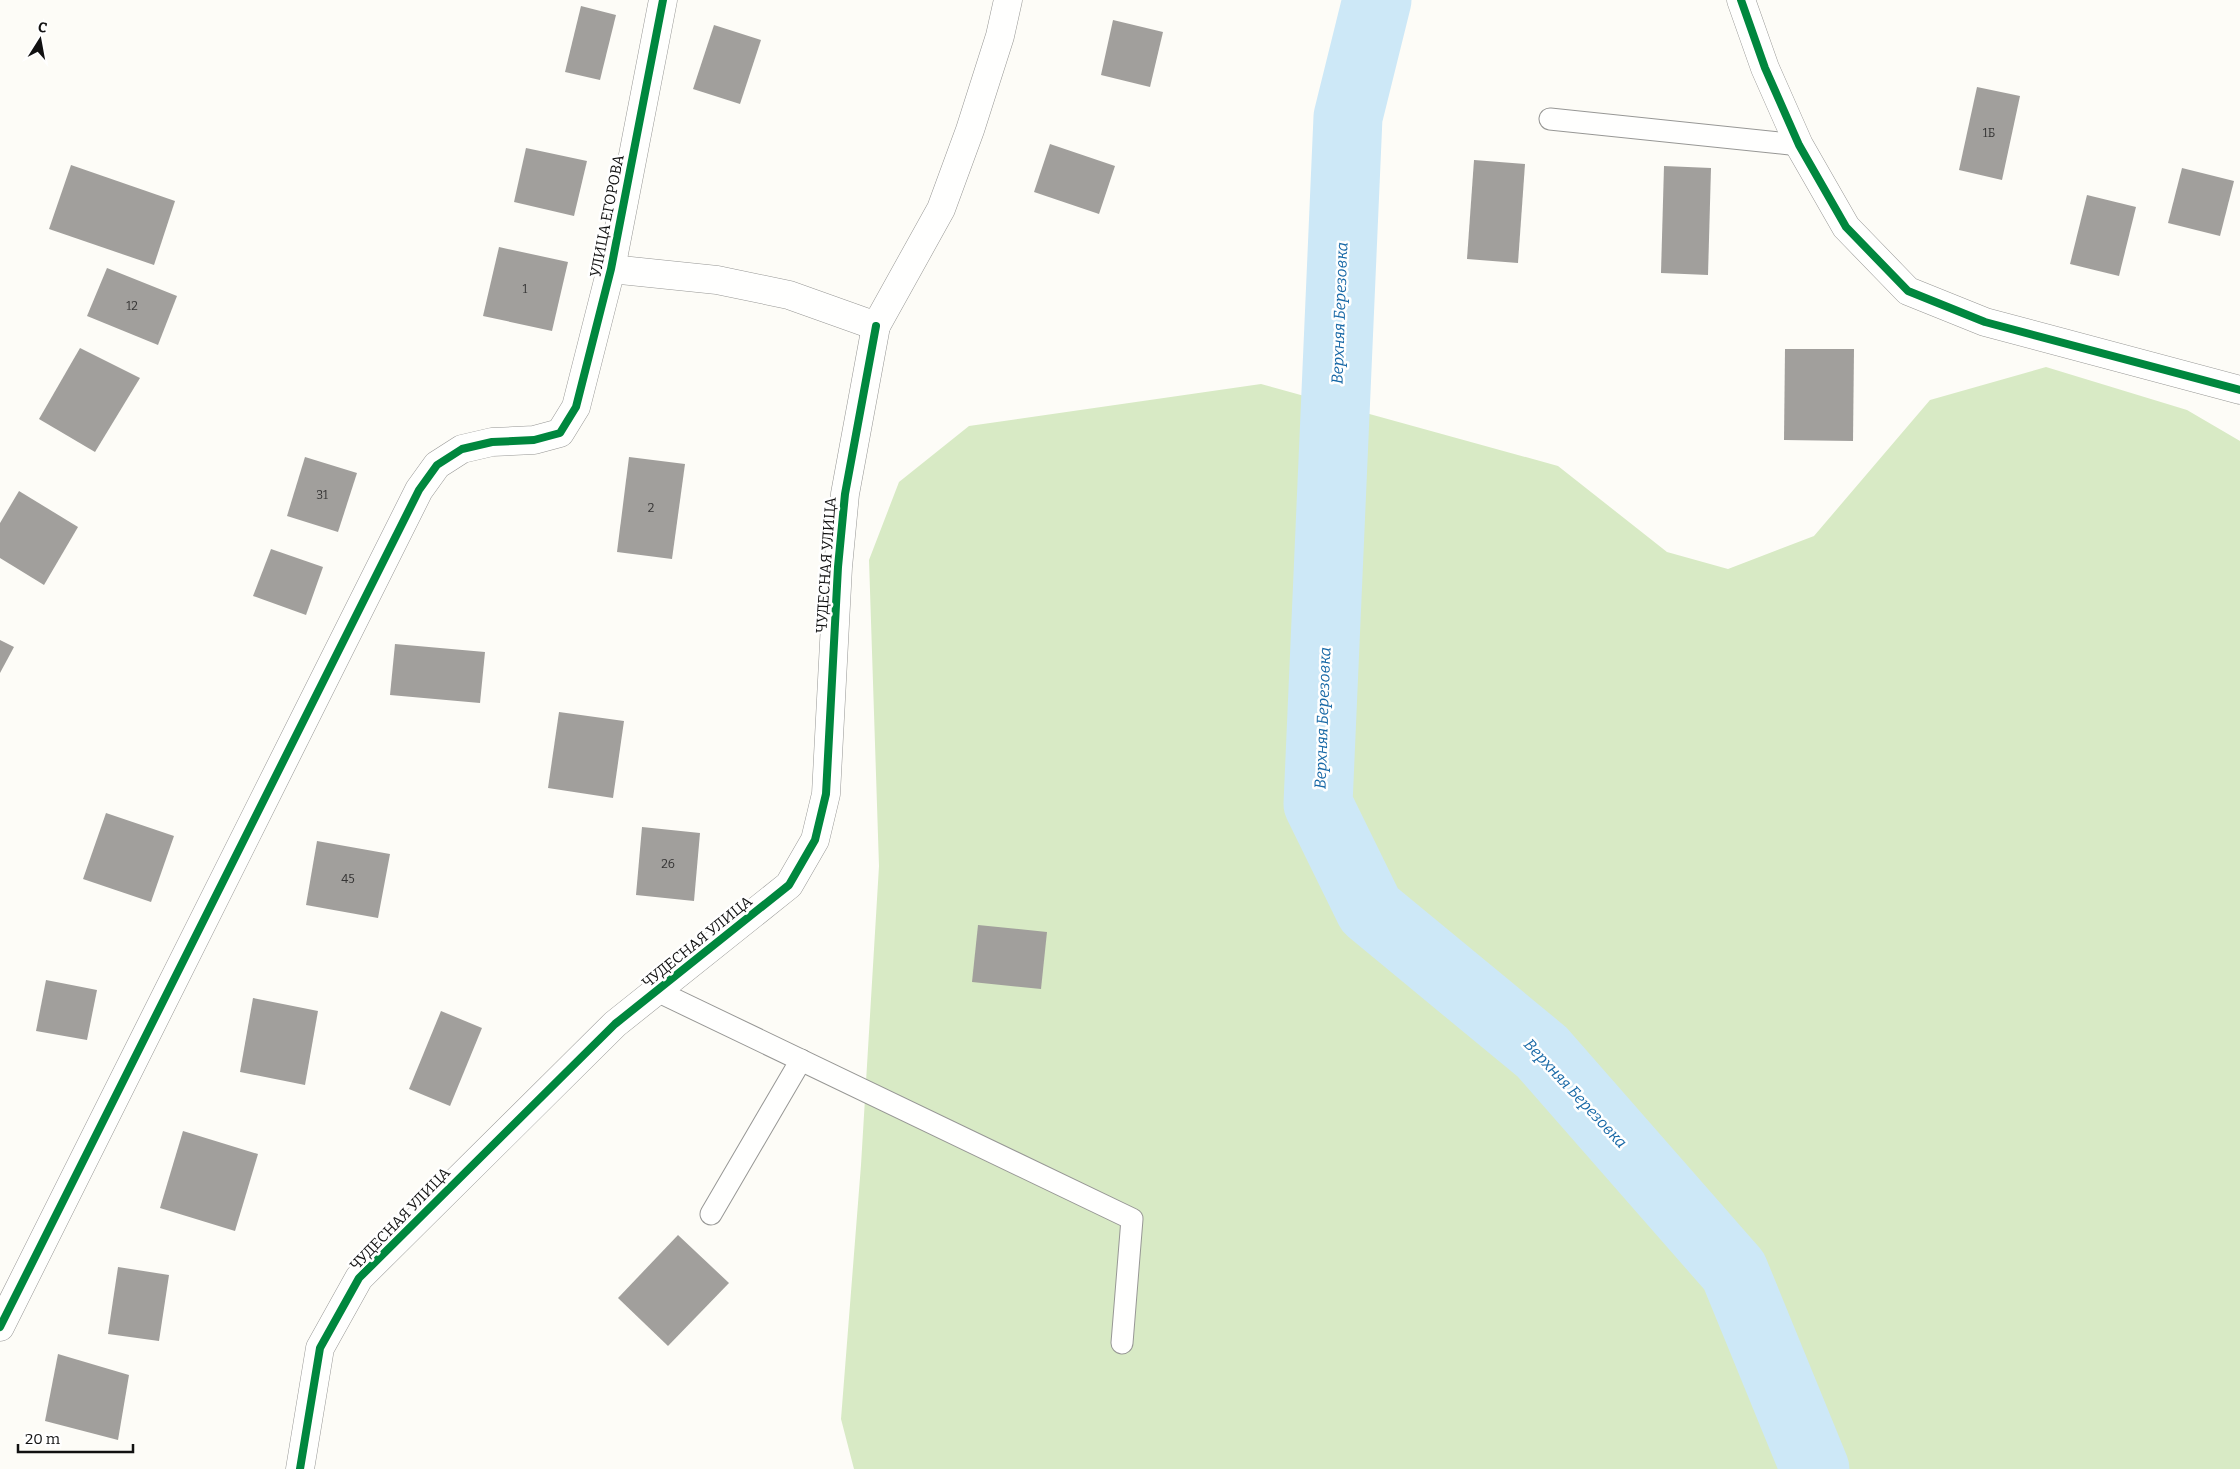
<svg xmlns="http://www.w3.org/2000/svg" width="2240" height="1469" viewBox="0 0 2240 1469" font-family="Bitter,serif">
<rect width="100%" height="100%" fill="#fdfcf7"/>
<path fill="#d8eac5" d="M2046 367 2187 410 2240 441V1469H854L841 1419 861 1165 879 866 869 560 899 482 969 426 1261 384 1558 466 1667 552 1728 569 1814 536 1930 400Z"/>
<g fill="none" stroke-linecap="round" stroke-linejoin="round">
<path stroke="#cde8f7" stroke-width="69" d="M1377 0 1348 117 1318 804 1370 910 1542 1052 1734 1271 1815 1469"/>
</g>
<g fill="#a19f9c">
<path d="M581 6 616 15 600 80 565 72Z"/>
<path d="M1113 20 1163 32 1150 87 1101 75Z"/>
<path d="M714 25 761 40 740 104 693 89Z"/>
<path d="M1977 87 2020 96 2002 180 1959 170Z"/>
<path d="M1050 144 1115 166 1099 214 1034 192Z"/>
<path d="M526 148 587 161 574 216 514 202Z"/>
<path d="M1474 160 1525 164 1518 263 1467 259Z"/>
<path d="M71 165 175 201 154 265 49 229Z"/>
<path d="M1664 166 1711 168 1708 275 1661 273Z"/>
<path d="M2182 168 2234 181 2220 236 2168 223Z"/>
<path d="M2087 195 2136 207 2119 276 2070 264Z"/>
<path d="M499 247 568 262 552 331 483 316Z"/>
<path d="M107 268 177 296 158 345 87 316Z"/>
<path d="M80 348 140 378 95 452 39 419Z"/>
<path d="M1785 349H1854L1853 441 1784 440Z"/>
<path d="M305 457 357 473 338 532 287 516Z"/>
<path d="M629 457 685 464 672 559 617 552Z"/>
<path d="M19 491 78 527 44 585 0 558V523Z"/>
<path d="M271 549 323 567 306 615 253 596Z"/>
<path d="M0 640 14 647 0 673Z"/>
<path d="M395 644 485 652 480 703 390 695Z"/>
<path d="M559 712 624 721 613 798 548 788Z"/>
<path d="M106 813 174 836 151 902 83 879Z"/>
<path d="M642 827 700 833 694 901 636 895Z"/>
<path d="M317 841 390 854 378 918 306 905Z"/>
<path d="M978 925 1047 932 1041 989 972 982Z"/>
<path d="M46 980 97 990 87 1040 36 1031Z"/>
<path d="M253 998 318 1011 305 1085 240 1072Z"/>
<path d="M441 1011 482 1028 450 1106 409 1089Z"/>
<path d="M183 1131 258 1154 235 1231 160 1208Z"/>
<path d="M678 1235 729 1283 668 1346 618 1298Z"/>
<path d="M118 1267 169 1275 159 1341 108 1334Z"/>
<path d="M58 1354 129 1375 118 1440 45 1421Z"/>
</g>
<g fill="none" stroke-linecap="round" stroke-linejoin="round">
<g stroke="#979795" stroke-width="23">
<g id="service">
<path d="M1550 119 1799 145"/>
<path d="M657 991 1132 1219 1122 1343"/>
<path d="M711 1214 801 1060"/>
</g>
</g>
<g stroke="#979795" stroke-width="29">
<g id="minor">
<path d="M1741 0 1765 68 1799 145 1846 227 1908 291 1985 322 2240 390"/>
<path d="M611 269 717 280 789 295 876 326 941 209 970 130 1000 36 1008 0"/>
<path d="M0 1327 419 490 437 465 462 449 492 442 534 440 560 433 576 407 611 269 663 0"/>
<path d="M300 1469 320 1348 359 1278 615 1024 789 885 815 840 826 794 838 567 845 494 876 326"/>
</g>
</g>
<use href="#service" stroke="#fffffe" stroke-width="21"/>
<use href="#minor" stroke="#fffffe" stroke-width="28"/>
<g stroke="#fff" stroke-width="11">
<g id="cycleway">
<path d="M1741 0 1765 68 1799 145 1846 227 1908 291 1985 322 2240 390"/>
<path d="M0 1327 419 490 437 465 462 449 492 442 534 440 560 433 576 407 611 269 663 0"/>
<path d="M300 1469 320 1348 359 1278 615 1024 789 885 815 840 826 794 838 567 845 494 876 326"/>
</g>
</g>
<use href="#cycleway" stroke="#00873e" stroke-width="8"/>
</g>
<g text-anchor="middle" stroke-width="5" stroke-linejoin="round" paint-order="stroke">
<g font-size="12" fill="#353434">
<text x="1989" y="137">1Б</text>
<text x="525" y="293">1</text>
<text x="132" y="310">12</text>
<text x="322" y="499">31</text>
<text x="651" y="512">2</text>
<text x="668" y="868">26</text>
<text x="348" y="883">45</text>
</g>
<g font-size="15" fill="#111" stroke="#fff">
<text transform="translate(607 216) rotate(-79)" y="5">УЛИЦА ЕГОРОВА</text>
<text transform="translate(826 565) rotate(-86)" y="5">ЧУДЕСНАЯ УЛИЦА</text>
<text transform="translate(697 942) rotate(-39)" y="5">ЧУДЕСНАЯ УЛИЦА</text>
<text transform="translate(400 1219) rotate(-46)" y="5">ЧУДЕСНАЯ УЛИЦА</text>
</g>
<g font-size="16" font-style="italic" fill="#1768a6" stroke="#fff">
<text transform="translate(1339 313) rotate(-88)" y="6">Верхняя Березовка</text>
<text transform="translate(1322 718) rotate(-88)" y="6">Верхняя Березовка</text>
<text transform="translate(1576 1093) rotate(47)" y="6">Верхняя Березовка</text>
</g>
</g>
<g transform="translate(40 40) rotate(11)" stroke="#ffffff" stroke-width="4" paint-order="stroke">
<path d="M0-4L9 19L0 12L-9 19Z" fill="#111111"/>
<text y="-8" font-size="14" font-weight="bold" text-anchor="middle" fill="#111111">С</text>
</g>
<path d="M18 1444v8h115v-8" fill="none" stroke="#111111" stroke-width="2.5"/>
<text x="25" y="1444" font-size="15" fill="#111111" stroke="#ffffff" stroke-width="4" paint-order="stroke">20 m</text>
</svg>
